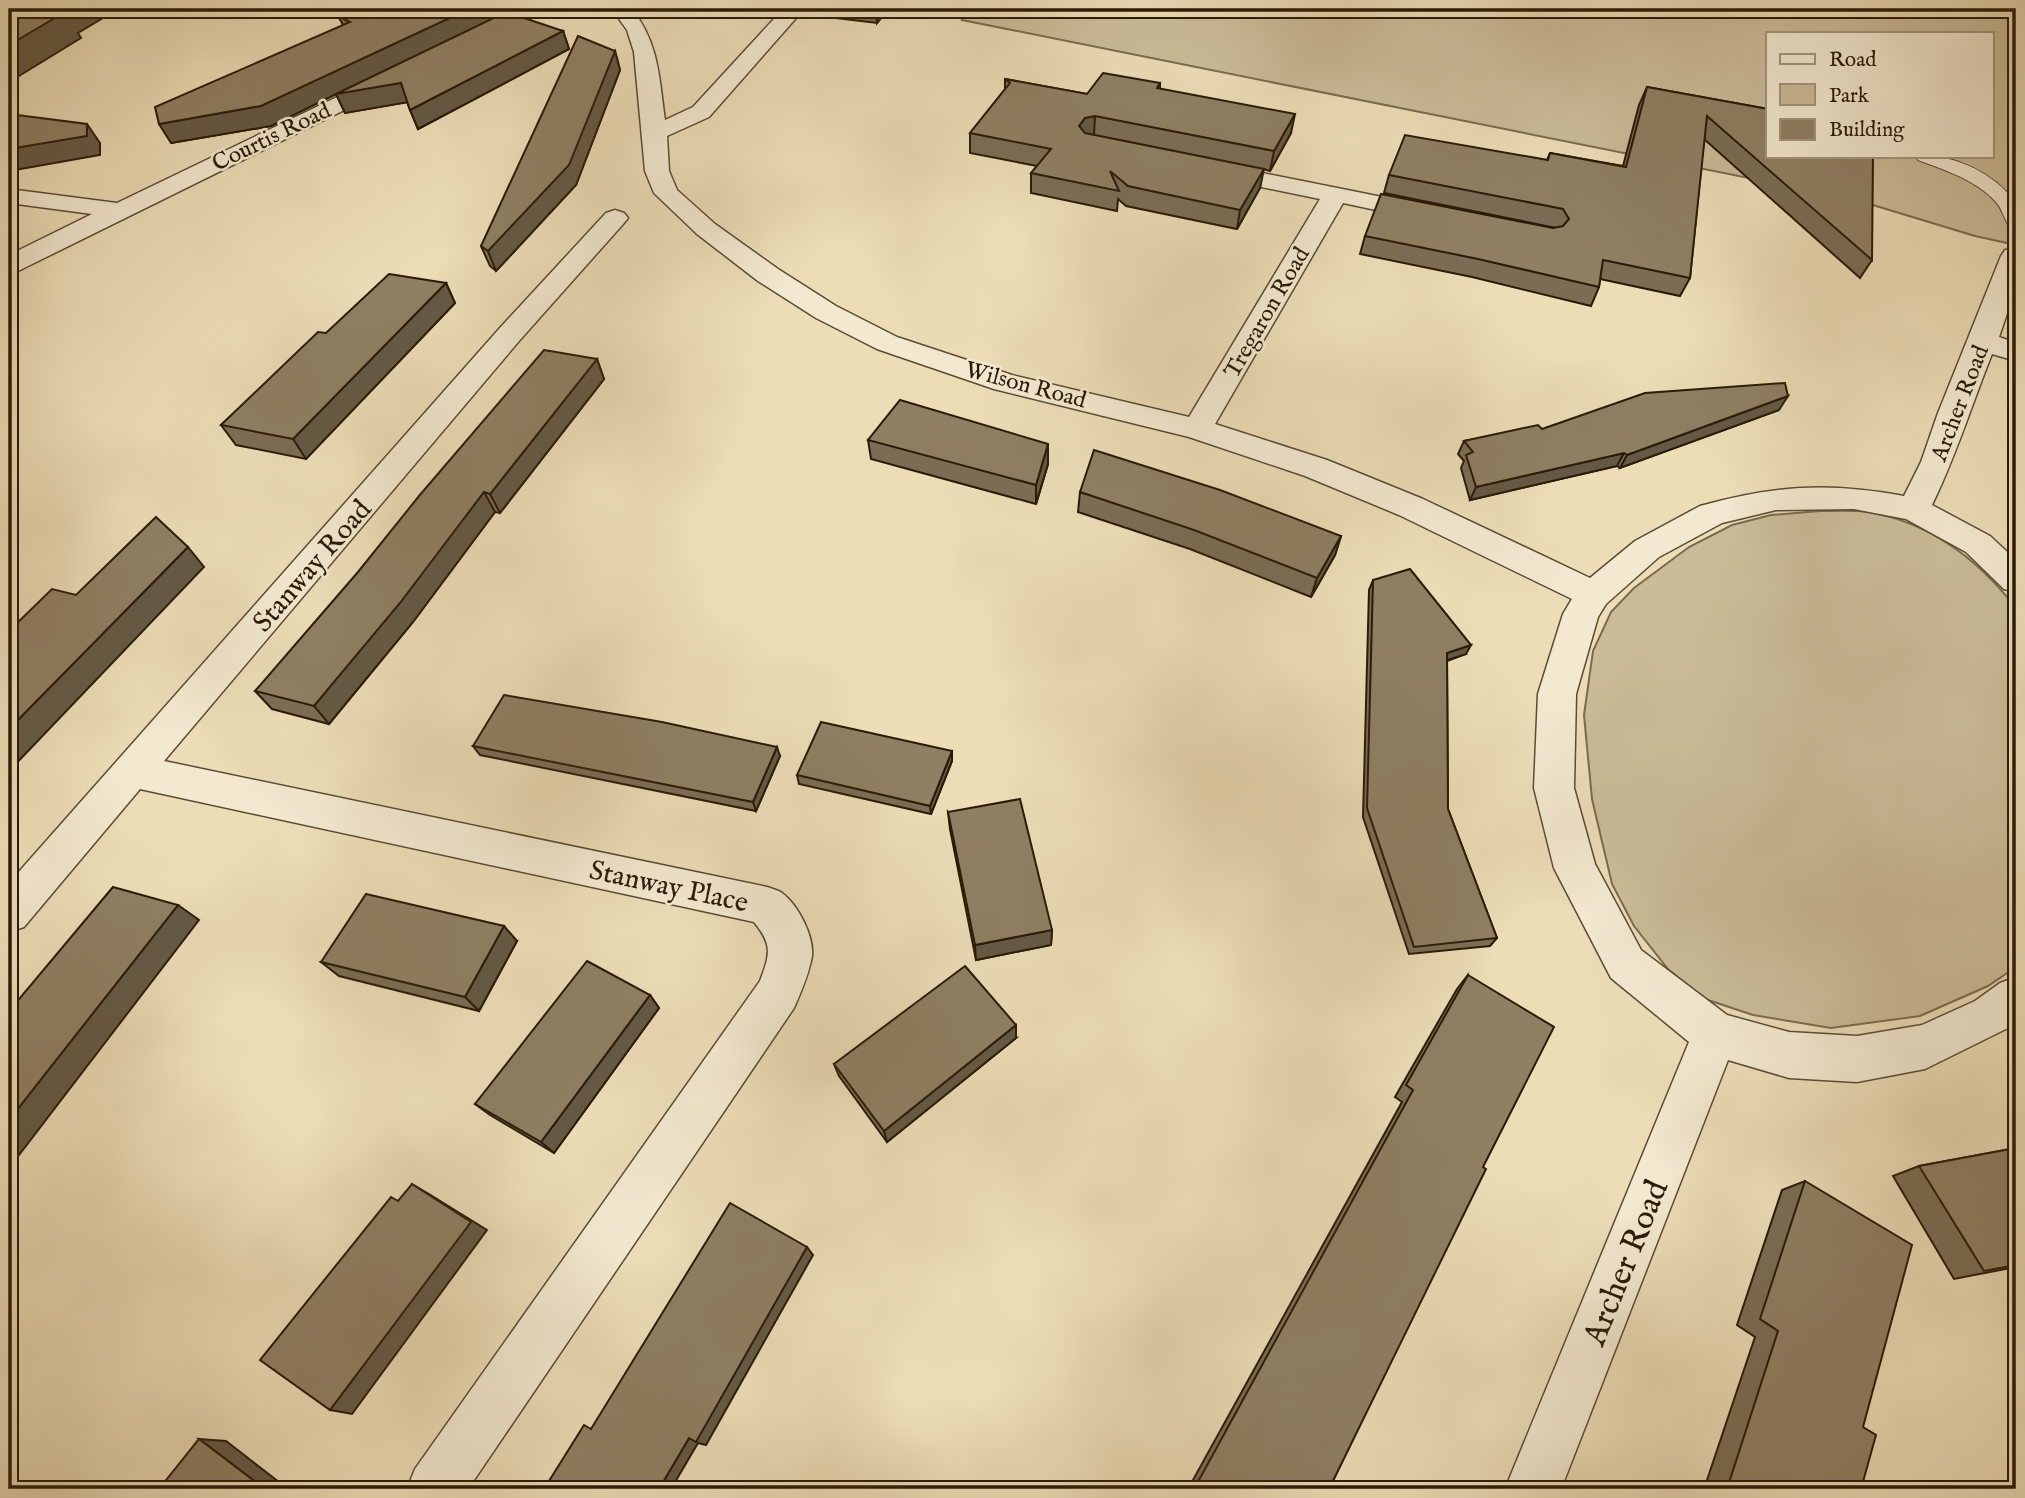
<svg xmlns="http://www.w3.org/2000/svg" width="2025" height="1498" viewBox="0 0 2025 1498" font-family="'IM FELL English',serif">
<rect width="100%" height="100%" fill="#ecddb7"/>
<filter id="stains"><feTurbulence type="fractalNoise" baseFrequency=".00286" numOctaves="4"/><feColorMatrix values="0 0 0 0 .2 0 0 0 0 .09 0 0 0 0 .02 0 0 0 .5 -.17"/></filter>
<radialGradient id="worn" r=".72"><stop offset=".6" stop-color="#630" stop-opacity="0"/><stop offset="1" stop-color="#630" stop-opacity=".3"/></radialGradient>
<g fill="#cbbc99" stroke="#7a6b50" stroke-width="2" fill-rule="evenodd">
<path d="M970 9H2016V245L1975 236 1853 199 962 20ZM1768 33H1992V156H1768Z"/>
<path d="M1820 511C1836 511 1853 510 1869 512 1931 523 1978 559 2016 608V967L1988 986 1920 1016 1831 1028 1753 1015 1702 998 1668 969 1634 926 1612 884 1592 799 1584 715 1593 651 1611 612 1634 588 1689 547 1732 525 1771 515Z"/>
</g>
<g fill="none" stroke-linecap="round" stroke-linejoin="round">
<g stroke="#5a4b34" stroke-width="2">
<path id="service" d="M1916 156C1954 154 1993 172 2016 203V228L2009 226C2004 218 2002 209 1996 202 1976 180 1945 170 1918 160Z"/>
</g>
<g stroke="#5a4b34" stroke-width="3">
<g id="minor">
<path d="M519 9H545L542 13 480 42H466L462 38 466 34Z"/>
<path d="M612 9H632C659 44 659 77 665 120L693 107 783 9H804L709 117 667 136 669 171 677 190 715 224 778 269 836 306 897 337 1012 375 1189 417 1320 199 1203 175 1200 170 1203 165 1212 163 1437 208 1441 213 1437 218 1428 221 1343 203 1215 424 1327 460 1423 499 1590 578 1635 541 1700 506C1775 485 1829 482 1904 496L1921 462 1938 413 2001 256 2005 250 2016 249V287L1999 337 2016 343V361L1992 354C1972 404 1956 456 1932 505L1990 536 2016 560V592L2004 589 1966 552 1906 519 1854 509 1776 510 1722 523 1659 557 1606 604 1598 617 1576 694 1574 788 1595 864 1641 950 1727 1015 1789 1032 1857 1036 1922 1025 1975 1001 2000 983 2016 977V1024L1925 1069 1857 1082 1789 1078 1728 1060 1561 1489H1505L1689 1042 1611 978 1554 868 1534 788 1538 694 1563 614 1572 599 1399 515 1305 476 1189 437 994 389 877 349 816 318 758 281 697 234 654 193 645 171 634 52 627 30Z"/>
<path d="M387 73 395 75 398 80 395 85 18 271 9 273V255L92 214 9 203V189L117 203Z"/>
<path d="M615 210 624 213 628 218 624 223 519 341 164 761 767 887C772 889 778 890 782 893 798 905 814 936 812 956 809 974 801 992 794 1008L468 1489H407L415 1469 760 981C770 954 773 945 754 922L140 789 24 927 9 932V883L499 329 606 213Z"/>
</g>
</g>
<use href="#service" fill="#f3e9d0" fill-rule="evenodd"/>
<use href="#minor" fill="#f3e9d0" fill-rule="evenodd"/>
</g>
<g fill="#7b6d55" stroke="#2a1a08" stroke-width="2">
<path d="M354 9H493V18L563 31 569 49 418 129 407 102 345 113 336 94 271 126 171 143 343 25 338 16Z"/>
<path d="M755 9H780L777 11Z"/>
<path d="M802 9H888L877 23 803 14Z"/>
<path d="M615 51 620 70 576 185 496 271 490 266 481 246Z"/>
<path d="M1005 79 1087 94 1160 83V89L1291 133 1270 171 1263 169 1260 188 1237 229 1126 206 1118 199 1117 211 1031 193V173L1037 166 970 153V133L1005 89Z"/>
<path d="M1647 87 1768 109 1872 260 1860 278 1704 139 1690 278 1680 296 1600 279 1599 287 1591 306 1472 277 1360 254 1365 236 1556 228 1384 193 1389 175 1547 160 1550 153 1623 166 1639 105Z"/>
<path d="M446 283 455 303 306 459 236 445 221 425 326 333Z"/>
<path d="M597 359 604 379 500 513 495 512 413 622 329 724 272 709 255 691Z"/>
<path d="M1779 410 1620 468 1617 466 1470 500 1461 468 1464 461 1458 454 1464 441 1542 429Z"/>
<path d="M868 440 1048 464 1036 504 871 459Z"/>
<path d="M1080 492 1341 536 1335 555 1311 597 1190 549 1078 512Z"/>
<path d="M1373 580 1466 654 1447 661 1448 809 1497 938 1490 946 1409 954 1363 817 1369 590Z"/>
<path d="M473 746 780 756 756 811 480 755Z"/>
<path d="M952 751V761L931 814 799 784 797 775Z"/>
<path d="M948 812 1052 930 1051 945 976 960 950 829Z"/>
<path d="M517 941 479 1011 339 976 321 962Z"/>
<path d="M1468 975 1483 1167 1329 1489H1188L1402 1102 1395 1097 1457 989Z"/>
<path d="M650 995 659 1008 554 1153 490 1115 475 1104Z"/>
<path d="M1016 1038 887 1142 839 1076 834 1064Z"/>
<path d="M2016 1148V1267L1954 1279 1893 1176 1919 1166Z"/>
<path d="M1805 1181 1863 1427 1861 1489H1704L1755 1337 1737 1325 1782 1190Z"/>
</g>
<g fill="#645945" stroke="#2a1a08" stroke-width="2">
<path d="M61 9H118L78 33 81 38 9 82V45Z"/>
<path d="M469 9H493V18L401 83 409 102 345 113 336 94 271 126 171 143 159 124Z"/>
<path d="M876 9H888L877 23Z"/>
<path d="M563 31 569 49 418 129 410 110Z"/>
<path d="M615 51 620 70 576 185 496 271 488 251Z"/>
<path d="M1295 114 1291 133 1270 171 1274 151Z"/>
<path d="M1095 116 1094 135 1084 137 1079 126 1085 118Z"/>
<path d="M87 124 100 143V155L9 171V149Z"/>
<path d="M1264 169 1260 188 1237 229 1240 210Z"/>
<path d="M446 283 455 303 306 459 293 439Z"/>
<path d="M597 359 604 379 500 513 490 494Z"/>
<path d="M1788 396 1779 410 1620 468 1627 455Z"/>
<path d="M1048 444V464L1036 504V485Z"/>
<path d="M1624 453 1617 466 1470 500 1476 487Z"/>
<path d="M484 492 495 512 413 622 329 724 314 706Z"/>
<path d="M1341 536 1335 555 1311 597 1317 578Z"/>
<path d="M188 547 204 567 9 771V729Z"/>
<path d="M1471 645 1466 654 1442 662 1447 653Z"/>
<path d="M777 747 780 756 756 811 753 802Z"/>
<path d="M952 751V761L931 814 930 806Z"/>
<path d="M178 905 199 920 9 1168V1120Z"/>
<path d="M504 926 517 941 479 1011 465 997Z"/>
<path d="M1052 930 1051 945 976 960 975 945Z"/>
<path d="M650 995 659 1008 554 1153 541 1142Z"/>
<path d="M1016 1025V1038L887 1142 884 1131Z"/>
<path d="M412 1184 429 1194 487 1230 352 1414 330 1410Z"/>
<path d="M807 1247 813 1255 706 1445 698 1443 671 1489H659L689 1438Z"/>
<path d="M199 1439 226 1441 288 1489H265Z"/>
</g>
<g fill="#8f7f63" stroke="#2a1a08" stroke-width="2">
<path d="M9 9H61L57 11 65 12 9 45Z"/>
<path d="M354 9H469L261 106 159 124 155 107 350 22 338 16Z"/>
<path d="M506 12 563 31 410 110 401 83 336 94Z"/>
<path d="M578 36 615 51 569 165 488 251 481 246Z"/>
<path d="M1103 73 1160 83 1157 88 1295 114 1274 151 1095 116 1085 118 1079 126 1085 133 1264 169 1240 210 1128 186 1110 171 1119 191 1031 173 1051 149 970 133 1010 83 1005 79 1087 94Z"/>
<path d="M1647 87 1768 109V156H1873L1872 260 1707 116 1690 278 1603 260 1599 287 1478 259 1365 236 1381 194 1553 228 1563 226 1569 219 1563 209 1389 175 1405 135 1548 160 1550 153 1626 167Z"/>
<path d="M9 114 87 124V136L9 149Z"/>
<path d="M389 274 446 283 293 439 221 425 318 332 326 333Z"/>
<path d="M544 350 597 359 490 494 484 492 400 603 314 706 255 691 358 572 419 496Z"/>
<path d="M1785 383 1788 396 1627 455 1624 453 1476 487 1466 455 1473 452 1464 441 1538 425 1542 429 1645 393Z"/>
<path d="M900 400 1048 444 1036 485 868 440Z"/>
<path d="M1094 450 1220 490 1341 536 1317 578 1194 530 1080 492Z"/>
<path d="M156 517 188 547 9 729V631L52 589 76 595Z"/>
<path d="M1410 569 1471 645 1447 653 1448 809 1497 938 1414 947 1367 808 1373 580Z"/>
<path d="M504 695 662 722 777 747 753 802 473 746Z"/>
<path d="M821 722 952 751 930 806 797 775Z"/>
<path d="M1020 799 1052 930 975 945 948 812Z"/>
<path d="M113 887 178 905 9 1120V1011Z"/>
<path d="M366 894 504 926 465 997 321 962Z"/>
<path d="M587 961 650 995 541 1142 475 1104Z"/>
<path d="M965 966 1016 1025 884 1131 834 1064Z"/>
<path d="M1468 975 1554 1027 1483 1167 1486 1169 1329 1489H1194L1413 1090 1406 1085Z"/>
<path d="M2016 1148V1265L1984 1271 1919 1166Z"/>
<path d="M1805 1181 1912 1245 1863 1427 1876 1435 1861 1489H1727L1778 1331 1760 1319Z"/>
<path d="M412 1184 471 1222 330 1410 260 1360 391 1197 398 1201Z"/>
<path d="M730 1203 807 1247 696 1442 689 1438 659 1489H544L584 1425 591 1429Z"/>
<path d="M199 1439 265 1489H159Z"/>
</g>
<g text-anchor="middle" stroke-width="5" stroke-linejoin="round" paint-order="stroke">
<g font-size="23" fill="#2a1a08" stroke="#f3e9d0">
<text transform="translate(271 136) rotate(-26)" y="8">Courtis Road</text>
<text transform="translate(1266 312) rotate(-60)" y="8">Tregaron Road</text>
<text transform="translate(1026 384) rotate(15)" y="8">Wilson Road</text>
<text transform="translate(1959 403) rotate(-69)" y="8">Archer Road</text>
</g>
<g font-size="28" fill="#2a1a08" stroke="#f3e9d0">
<text transform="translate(311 565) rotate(-49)" y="10">Stanway Road</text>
<text transform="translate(669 885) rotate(12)" y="10">Stanway Place</text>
</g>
<g font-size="33" fill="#2a1a08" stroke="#f3e9d0">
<text transform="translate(1624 1262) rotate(-68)" y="12">Archer Road</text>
</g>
</g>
<rect width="2025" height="1498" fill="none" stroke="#ecddb7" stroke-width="35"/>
<rect x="10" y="10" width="2004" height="1477" fill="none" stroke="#2a1a08" stroke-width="3.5"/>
<rect x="18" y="18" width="1990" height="1463" fill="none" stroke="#2a1a08" stroke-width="2"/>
<rect x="1766" y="32" width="228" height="126" fill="#f3e9d0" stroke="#a39680" stroke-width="2"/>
<rect x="1780" y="54" width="35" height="10" fill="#f3e9d0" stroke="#a39680" stroke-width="2"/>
<text x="1829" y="66" font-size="21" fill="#2a1a08">Road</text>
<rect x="1780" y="84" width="35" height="21" fill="#cbbc99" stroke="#a39680" stroke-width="2"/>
<text x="1829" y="102" font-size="21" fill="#2a1a08">Park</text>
<rect x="1780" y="119" width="35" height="21" fill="#8f7f63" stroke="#a39680" stroke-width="2"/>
<text x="1829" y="136" font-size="21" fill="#2a1a08">Building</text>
<rect width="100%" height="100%" filter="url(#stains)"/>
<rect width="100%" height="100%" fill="url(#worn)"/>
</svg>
